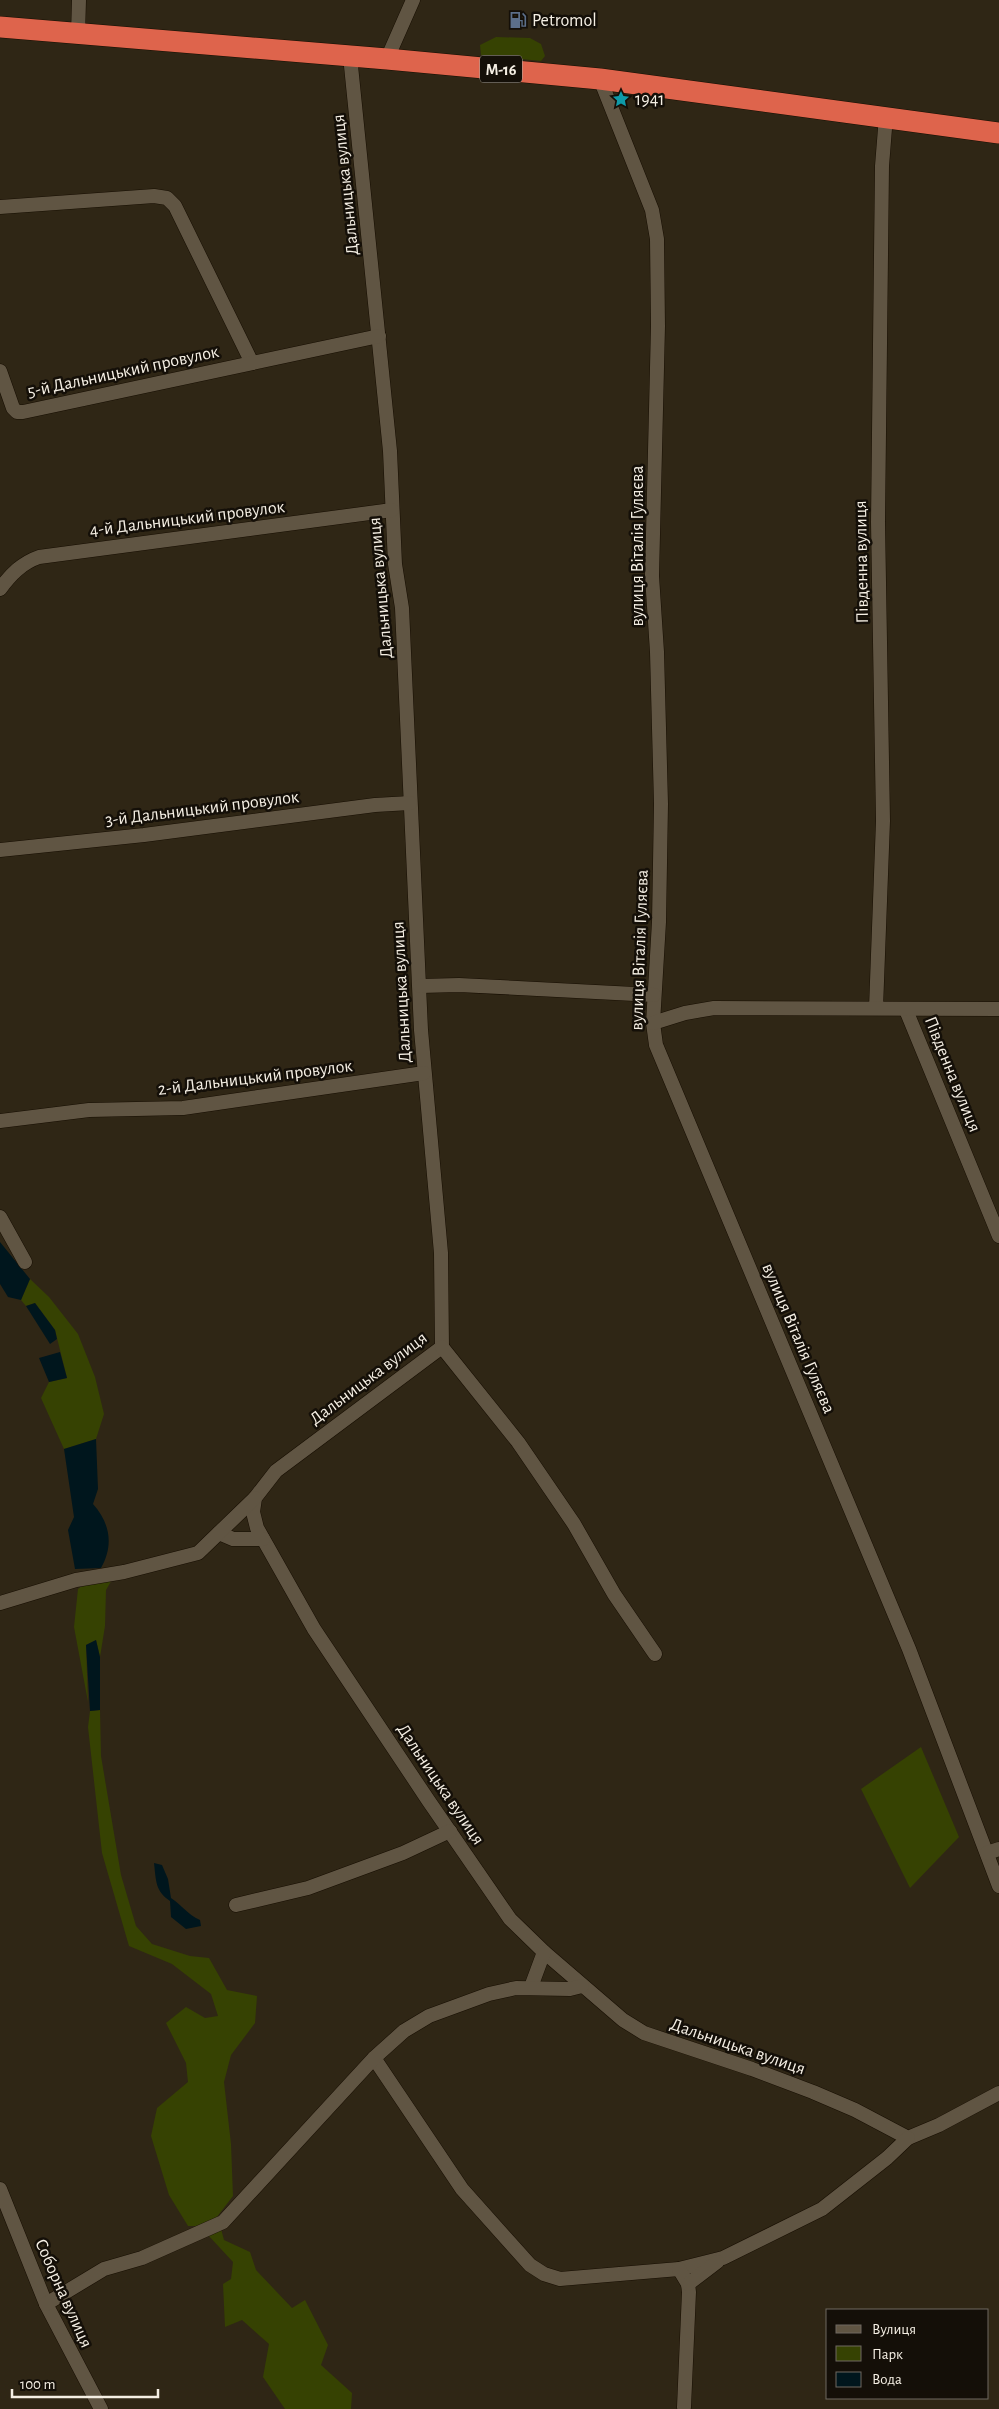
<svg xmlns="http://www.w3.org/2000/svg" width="999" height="2409" viewBox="0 0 999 2409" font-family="'Alegreya Sans',sans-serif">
<rect width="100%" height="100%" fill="#2f2615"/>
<g fill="#364202">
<path d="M496 37 530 38 541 44 545 56 541 61 481 55 480 45Z"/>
<path d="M30 1279 49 1297 78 1334 95 1377 104 1414 96 1439 64 1449 41 1398 49 1382 67 1378 55 1330 35 1303 26 1306 21 1300Z"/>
<path d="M113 1578 106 1590 105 1626 100 1657 96 1640 86 1645 88 1702 74 1627 78 1589 87 1582Z"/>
<path d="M100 1710 101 1756 121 1875 136 1926 152 1944 190 1956 209 1958 227 1990 257 1996 255 2023 231 2055 224 2082 231 2144 233 2196 213 2222 202 2226H188L169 2195 151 2136 157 2108 188 2082 186 2063 166 2023 186 2007 205 2018 218 2016 211 1994 172 1964 129 1946 102 1853 88 1727 90 1711Z"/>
<path d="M921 1747 959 1837 910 1888 861 1789Z"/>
<path d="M221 2229 224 2240 250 2252 256 2270 292 2308 305 2300 328 2345 321 2365 352 2393 351 2409H285L263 2377 269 2344 242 2320 225 2327 223 2284 231 2279 233 2262 208 2235Z"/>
</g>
<g fill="#00161d">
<path d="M0 1242 30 1279 21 1300 8 1297 0 1284Z"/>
<path d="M35 1303 55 1330 57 1339 50 1344 26 1306Z"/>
<path d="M60 1352 67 1378 49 1382 39 1358Z"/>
<path d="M96 1439 98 1489 93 1504C110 1523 114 1545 101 1568L75 1569 68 1530 74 1517 64 1449Z"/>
<path d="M96 1640 100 1657V1710L90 1711 86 1645Z"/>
<path d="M154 1863 162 1865 168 1879 171 1898C183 1906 187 1914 200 1920L201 1926 186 1929 171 1917 170 1901C155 1891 156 1880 154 1863Z"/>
</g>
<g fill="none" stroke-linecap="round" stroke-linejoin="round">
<g stroke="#170e02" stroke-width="15">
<g id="minor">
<path d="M78 34 79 0"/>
<path d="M350 56 390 451 395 564 402 608 421 1030 441 1253 442 1347 276 1471 255 1498 253 1512 257 1528 314 1629 428 1800 510 1919 544 1952 623 2020 644 2033 752 2069 813 2092 855 2110 908 2138 939 2125 999 2093"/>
<path d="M387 59 413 0"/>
<path d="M600 79 652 210 657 239 658 326 652 576 657 652 661 804 659 922 653 1023 656 1045 909 1649 999 1886"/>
<path d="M0 207 154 196 167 198 175 206 252 363"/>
<path d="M0 371 13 408 17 412H23L379 336"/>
<path d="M0 589C11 574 22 563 39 557L392 510"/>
<path d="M0 850 144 835 375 805 410 803"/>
<path d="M420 986 459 985 654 995"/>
<path d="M876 1008 883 821 878 522 882 166 886 116"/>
<path d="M906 1010 999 1236"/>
<path d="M653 1023 685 1013 714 1008 999 1009"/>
<path d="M0 1121 89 1110 183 1108 424 1073"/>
<path d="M0 1217 25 1262"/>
<path d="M442 1347 518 1442 574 1524 614 1594 655 1654"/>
<path d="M219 1533 233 1539H263"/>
<path d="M0 1603 76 1580 124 1572 198 1553 255 1498"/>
<path d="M987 1853 999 1849"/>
<path d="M236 1905 308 1888 403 1853 450 1831"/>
<path d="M531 1987 544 1952"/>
<path d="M374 2058 462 2189 530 2265 544 2274 560 2279 679 2269 723 2258 822 2209 887 2158 908 2138"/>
<path d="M0 2189 46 2304 101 2409"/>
<path d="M679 2269 688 2284 689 2292 684 2407"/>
<path d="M688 2284 717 2262"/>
<path d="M46 2304 104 2269 142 2258 223 2222 374 2058 404 2031 429 2016 489 1994 516 1988 570 1989 582 1986"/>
</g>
</g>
<g stroke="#170e02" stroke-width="22">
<path id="highway" d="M0 27 387 59 600 79 999 133"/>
</g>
<use href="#minor" stroke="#605543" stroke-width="14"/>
<use href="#highway" stroke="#de644c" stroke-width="21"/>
</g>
<defs>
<g id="fuel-bare" transform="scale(1.35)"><path d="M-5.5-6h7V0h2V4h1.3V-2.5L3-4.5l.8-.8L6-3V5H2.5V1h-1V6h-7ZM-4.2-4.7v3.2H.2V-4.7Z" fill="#5c6f8a" stroke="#140f08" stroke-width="2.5" paint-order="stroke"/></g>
<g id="sight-bare" transform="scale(1.35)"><path d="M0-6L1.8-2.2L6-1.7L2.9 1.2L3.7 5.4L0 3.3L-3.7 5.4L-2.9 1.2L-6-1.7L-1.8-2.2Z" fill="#0f9aa8" stroke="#140f08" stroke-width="2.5" paint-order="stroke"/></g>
</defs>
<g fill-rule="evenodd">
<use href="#fuel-bare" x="518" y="20"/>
<use href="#sight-bare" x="621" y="99"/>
</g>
<g text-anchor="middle" stroke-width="5" stroke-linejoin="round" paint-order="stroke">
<rect fill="#140f08" stroke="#b2aca2" stroke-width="1" x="480" y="55.5" width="42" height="27" rx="4"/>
<g font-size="16" font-weight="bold" fill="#f5efe4">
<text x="501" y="75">М-16</text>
</g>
<g font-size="18" fill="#f5efe4" stroke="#140f08" text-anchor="start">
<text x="532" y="26">Petromol</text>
<text x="635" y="105">1941</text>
</g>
<g font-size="18" fill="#f5efe4" stroke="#140f08">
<text transform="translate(345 185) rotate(-96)" y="6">Дальницька вулиця</text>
<text transform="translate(123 371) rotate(-12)" y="6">5-й Дальницький провулок</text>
<text transform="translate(187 518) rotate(-7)" y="6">4-й Дальницький провулок</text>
<text transform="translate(637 546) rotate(-90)" y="6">вулиця Віталія Гуляєва</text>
<text transform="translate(861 562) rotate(-91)" y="6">Південна вулиця</text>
<text transform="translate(380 588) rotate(-95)" y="6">Дальницька вулиця</text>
<text transform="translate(202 808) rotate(-7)" y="6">3-й Дальницький провулок</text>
<text transform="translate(639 950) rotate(-88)" y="6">вулиця Віталія Гуляєва</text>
<text transform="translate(401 992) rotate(-93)" y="6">Дальницька вулиця</text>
<text transform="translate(953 1074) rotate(68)" y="6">Південна вулиця</text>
<text transform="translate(255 1077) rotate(-7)" y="6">2-й Дальницький провулок</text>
<text transform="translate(799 1338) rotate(67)" y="6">вулиця Віталія Гуляєва</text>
<text transform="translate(368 1378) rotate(-37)" y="6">Дальницька вулиця</text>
<text transform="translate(441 1784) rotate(56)" y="6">Дальницька вулиця</text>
<text transform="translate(738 2046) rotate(19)" y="6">Дальницька вулиця</text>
<text transform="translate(64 2293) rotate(66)" y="6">Соборна вулиця</text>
</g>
</g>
<rect x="826" y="2309" width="162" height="90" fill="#140f08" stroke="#6e6960"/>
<rect x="836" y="2325" width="25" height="8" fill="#605543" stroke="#6e6960"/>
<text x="872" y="2334" font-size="15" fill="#f5efe4">Вулиця</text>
<rect x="836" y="2346" width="25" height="15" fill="#364202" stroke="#6e6960"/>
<text x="872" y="2359" font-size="15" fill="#f5efe4">Парк</text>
<rect x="836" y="2372" width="25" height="15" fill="#00161d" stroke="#6e6960"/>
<text x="872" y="2384" font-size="15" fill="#f5efe4">Вода</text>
<path d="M12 2389v8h146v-8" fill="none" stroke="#f5efe4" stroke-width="2.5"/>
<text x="20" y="2389" font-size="15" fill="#f5efe4" stroke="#140f08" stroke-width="4" paint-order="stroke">100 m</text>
</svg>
